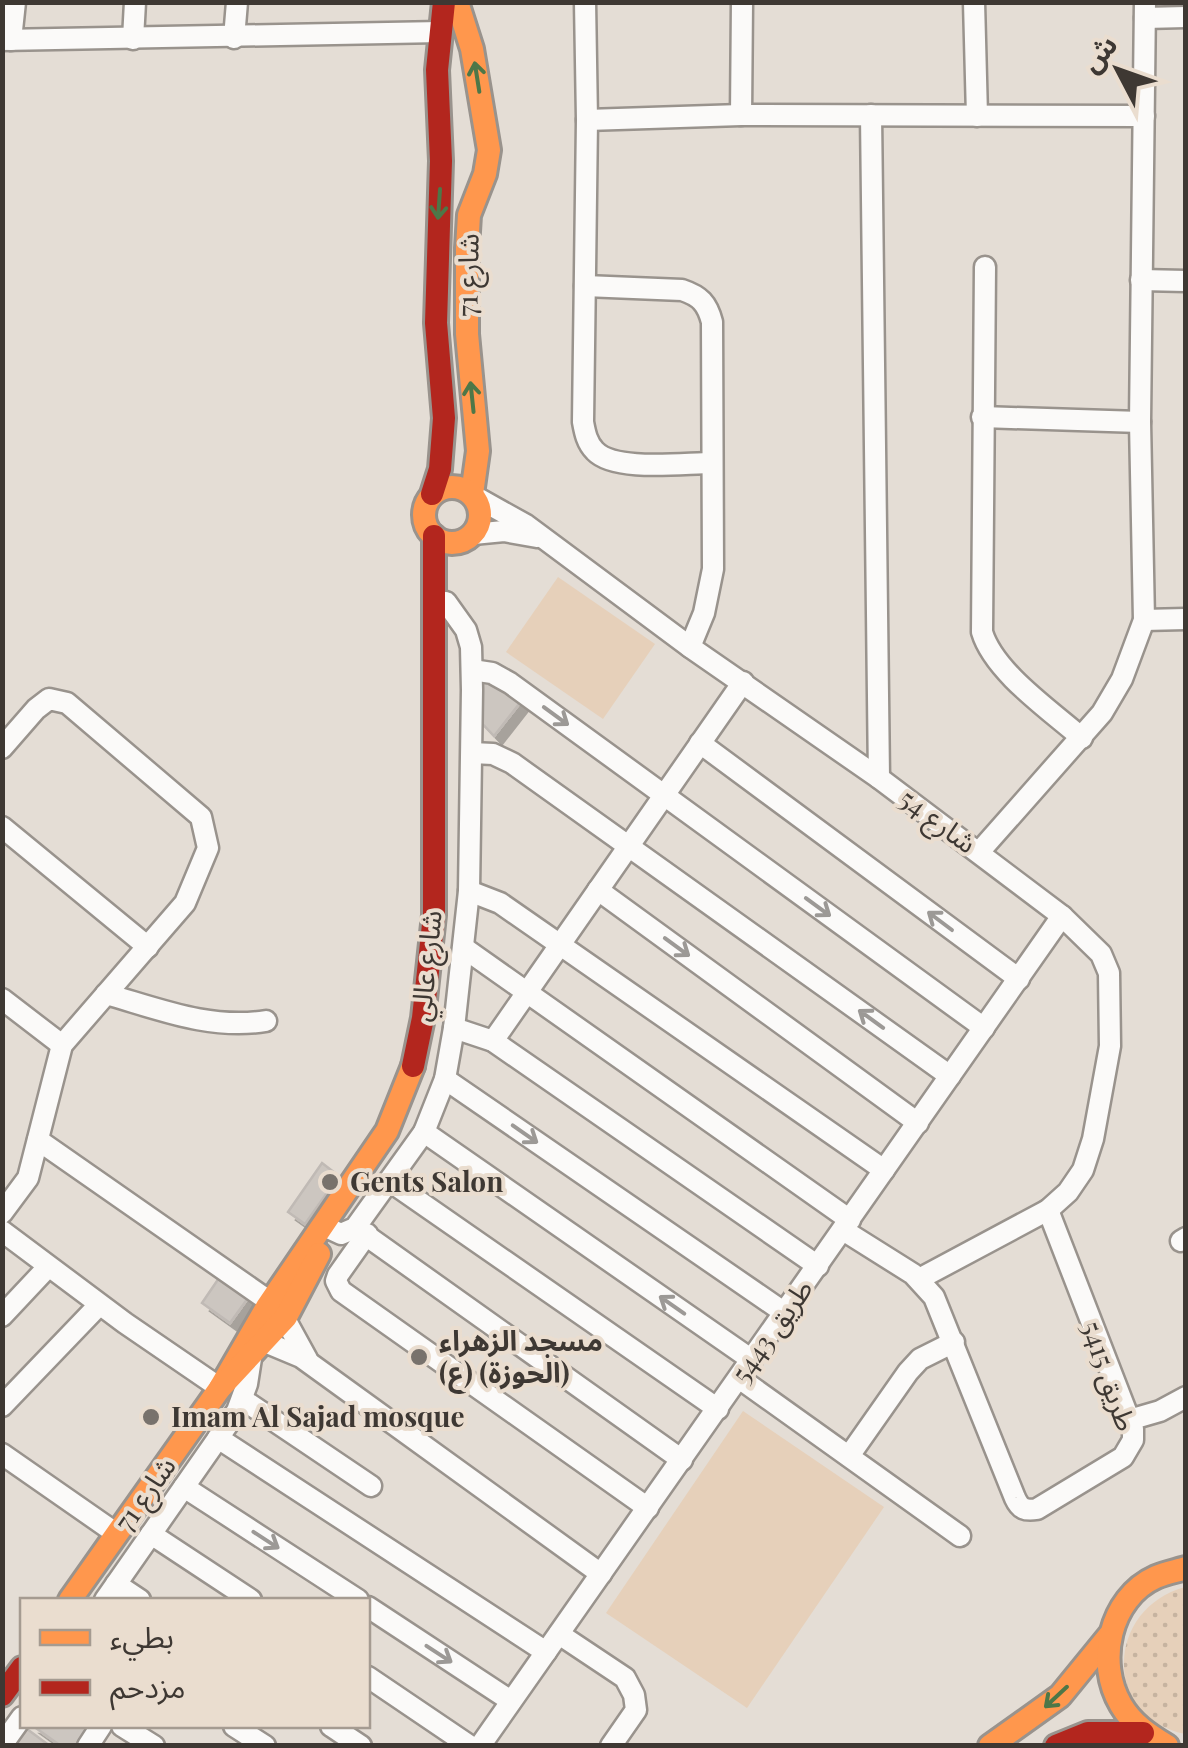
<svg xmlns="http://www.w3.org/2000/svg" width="1188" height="1748" viewBox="0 0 1188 1748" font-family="'Playfair Display','Noto Sans Arabic',serif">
<defs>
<pattern id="green-dots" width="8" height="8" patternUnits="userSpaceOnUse" patternTransform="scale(2.5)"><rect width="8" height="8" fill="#e6d0ba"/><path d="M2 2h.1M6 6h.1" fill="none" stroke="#c6b3a0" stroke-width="1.8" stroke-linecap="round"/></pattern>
<filter id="shadow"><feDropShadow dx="8" dy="8" stdDeviation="0" flood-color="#0004"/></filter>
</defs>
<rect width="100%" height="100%" fill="#e4ddd5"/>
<path fill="url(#green-dots)" d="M1185 1587V1734C1102 1717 1105 1609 1185 1587Z"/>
<g fill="#e6d0ba">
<path d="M558 577 655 644 603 719 506 652Z"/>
<path d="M743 1411 884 1507 747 1708 606 1613Z"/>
</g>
<g fill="#ccc6c0" stroke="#c0bab5" stroke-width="2.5" filter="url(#shadow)">
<path d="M493 676 523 699 494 736 476 717 477 678Z"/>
<path d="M322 1163 339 1176 305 1224 288 1212Z"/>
<path d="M219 1278 248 1298 230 1323 202 1303Z"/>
<path d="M33 1726H90L75 1746H61Z"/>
<path d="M27 1729 50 1746H15Z"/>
</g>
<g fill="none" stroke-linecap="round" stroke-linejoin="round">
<g stroke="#99938d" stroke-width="25">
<g id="street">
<path d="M585 2 587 120 583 422C585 433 587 443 595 451 615 472 683 463 712 463"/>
<path d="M974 2 977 116"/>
<path d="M1145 18 1186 17"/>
<path d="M234 38 237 2"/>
<path d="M133 39 135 2"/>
<path d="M2 40 441 32"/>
<path d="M11 40 15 2"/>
<path d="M741 115 742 2"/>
<path d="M871 115 879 778"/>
<path d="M587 120 741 115 1144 116"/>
<path d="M985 267 982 632C994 672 1050 710 1082 738"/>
<path d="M1141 280 1186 281"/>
<path d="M585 286 682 290C700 296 707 303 712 322L713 569 704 613 690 647"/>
<path d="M982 417 1140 422"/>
<path d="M474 496 526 525 690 647 879 778 1062 916 1101 954 1109 973 1110 1046 1093 1139 1083 1170 1068 1192 1048 1210 919 1279"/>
<path d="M473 534 504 531 537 537"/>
<path d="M1144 620 1186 619"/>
<path d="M472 670 492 673 510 683 984 1028"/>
<path d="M700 743 1019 979"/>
<path d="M2 748 36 709 49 699 67 703 201 817 208 848 185 903 62 1045 28 1178 2 1213"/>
<path d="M472 753 493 754 512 763 950 1076"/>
<path d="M2 827 148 947"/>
<path d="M980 851 1102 713 1122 679 1144 620 1140 422 1145 2"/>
<path d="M598 890 918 1123"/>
<path d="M469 891 500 903 884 1170"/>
<path d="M464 948 850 1220"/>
<path d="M106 994C159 1009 210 1030 266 1021"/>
<path d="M2 999 62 1045"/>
<path d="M454 1028 493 1041 818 1266"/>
<path d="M493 1041 743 682"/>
<path d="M445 1079 785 1313"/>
<path d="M424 1132 752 1360"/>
<path d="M38 1140 279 1308 307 1359"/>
<path d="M391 1182 718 1409"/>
<path d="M326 1227 341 1234 355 1228 424 1132 445 1079 454 1028 469 891 472 690 471 647 466 630 446 602"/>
<path d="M357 1229 682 1460"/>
<path d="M843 1230 913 1274 934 1297 1015 1498C1020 1509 1025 1511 1037 1509L1123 1457 1133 1440V1429L1048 1210"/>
<path d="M2 1231 125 1323 220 1388"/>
<path d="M367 1234 338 1275 336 1281 341 1291 648 1508"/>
<path d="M1181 1241 1186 1238"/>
<path d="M2 1316 48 1267"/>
<path d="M253 1337 301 1357 601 1574"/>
<path d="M739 1378 960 1536"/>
<path d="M242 1399 371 1486"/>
<path d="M2 1406 99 1305"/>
<path d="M1129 1420 1160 1411 1186 1397"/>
<path d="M218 1438 546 1652"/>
<path d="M2 1454 117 1534"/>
<path d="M849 1456 908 1372 920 1359 954 1342"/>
<path d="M184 1487 358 1600"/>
<path d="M151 1534 251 1600"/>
<path d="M116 1584 140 1600"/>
<path d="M105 1600 237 1411 247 1384 252 1352"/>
<path d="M368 1607 511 1701"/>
<path d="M559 1634 625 1678 634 1695 636 1710 611 1746"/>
<path d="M368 1677 470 1746"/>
<path d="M122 1726 154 1746"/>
<path d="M234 1726 265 1746"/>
<path d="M331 1726 361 1746"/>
<path d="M2 1745 22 1717"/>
<path d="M88 1746 101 1726"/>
<path d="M480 1746 1062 916"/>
</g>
</g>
<g stroke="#99938d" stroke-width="28">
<g id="slow">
<path d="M457 2 472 49 489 150 485 174 469 215 467 248V334L478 451 472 494"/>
<circle cx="452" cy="515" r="28"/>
<path d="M220 1388 267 1307 387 1131 413 1066"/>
<path d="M70 1600 220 1388 286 1317 319 1254"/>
<path d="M990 1746 1060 1696 1109 1636"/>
<path d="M1167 1746C1149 1735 1132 1724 1121 1705 1096 1663 1109 1598 1156 1577 1165 1573 1176 1571 1186 1568"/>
</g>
</g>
<g stroke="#99938d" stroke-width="28">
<g id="jam">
<path d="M432 494 440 469 444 418 436 323 441 161 437 70 444 2"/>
<path d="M413 1066 423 1018 434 915V536"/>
<path d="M2 1695 22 1668"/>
<path d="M1056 1746 1088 1733H1143"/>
</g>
</g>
<use href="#street" stroke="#fbfaf9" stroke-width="20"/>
<use href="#slow" stroke="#ff974d" stroke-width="22"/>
<use href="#jam" stroke="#b3261e" stroke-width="22"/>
</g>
<defs><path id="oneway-shaft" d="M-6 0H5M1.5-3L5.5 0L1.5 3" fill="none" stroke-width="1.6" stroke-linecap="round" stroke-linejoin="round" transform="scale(2.5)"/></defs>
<g stroke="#4d7748">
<use href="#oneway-shaft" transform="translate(477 77) rotate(-99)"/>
<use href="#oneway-shaft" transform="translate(439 204) rotate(94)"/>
<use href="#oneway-shaft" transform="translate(472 397) rotate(-96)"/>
<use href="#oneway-shaft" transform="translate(1056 1697) rotate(137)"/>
</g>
<g stroke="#9c9996">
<use href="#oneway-shaft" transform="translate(556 716) rotate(36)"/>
<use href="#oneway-shaft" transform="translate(818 907) rotate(36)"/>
<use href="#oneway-shaft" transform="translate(940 921) rotate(-143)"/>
<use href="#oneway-shaft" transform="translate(677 947) rotate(36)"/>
<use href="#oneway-shaft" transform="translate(871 1019) rotate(-144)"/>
<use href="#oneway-shaft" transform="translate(525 1134) rotate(35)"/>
<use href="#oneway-shaft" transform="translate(672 1305) rotate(-145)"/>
<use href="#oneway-shaft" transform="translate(266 1540) rotate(33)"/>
<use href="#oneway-shaft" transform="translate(439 1654) rotate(33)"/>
</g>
<g fill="#78726c" stroke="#eaddcf" stroke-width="4">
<circle cx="330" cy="1182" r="10"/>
<circle cx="419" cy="1357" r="10"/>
<circle cx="151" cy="1417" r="10"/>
</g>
<g text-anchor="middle" stroke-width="8" stroke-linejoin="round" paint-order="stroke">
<g font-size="28" fill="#3e3833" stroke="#eaddcf">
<text transform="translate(468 275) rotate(-89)" y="10">شارع 71</text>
<text transform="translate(938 821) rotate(36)" y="10">شارع 54</text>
<text transform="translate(426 966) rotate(-84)" y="10">شارع عالي</text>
<text transform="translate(772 1331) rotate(-55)" y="10">طريق 5443</text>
<text transform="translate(1109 1376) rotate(71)" y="10">طريق 5415</text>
<text transform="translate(145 1494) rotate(-55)" y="10">شارع 71</text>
</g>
<g font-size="28" font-weight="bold" fill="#3e3833" stroke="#eaddcf" text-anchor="start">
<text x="350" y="1192">Gents Salon</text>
<text x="439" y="1351">مسجد الزهراء<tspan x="439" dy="32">(ع) (الحوزة)</tspan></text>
<text x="171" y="1427">Imam Al Sajad mosque</text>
</g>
</g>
<rect width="1188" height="1748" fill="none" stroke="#3e3833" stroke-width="10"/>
<rect x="20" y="1598" width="350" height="130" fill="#eaddcf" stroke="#a59b91" stroke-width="2.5"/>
<rect x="40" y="1630" width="50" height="15" fill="#ff974d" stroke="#a59b91" stroke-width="2.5"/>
<text x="110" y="1648" font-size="30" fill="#3e3833">بطيء</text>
<rect x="40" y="1680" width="50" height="15" fill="#b3261e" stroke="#a59b91" stroke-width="2.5"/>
<text x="110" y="1698" font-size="30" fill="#3e3833">مزدحم</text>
<g transform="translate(1118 70) rotate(311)" stroke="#eaddcf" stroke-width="8" paint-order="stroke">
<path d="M0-8L18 38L0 25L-18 38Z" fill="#3e3833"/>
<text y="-15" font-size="28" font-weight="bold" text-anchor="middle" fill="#3e3833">ش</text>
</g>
</svg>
